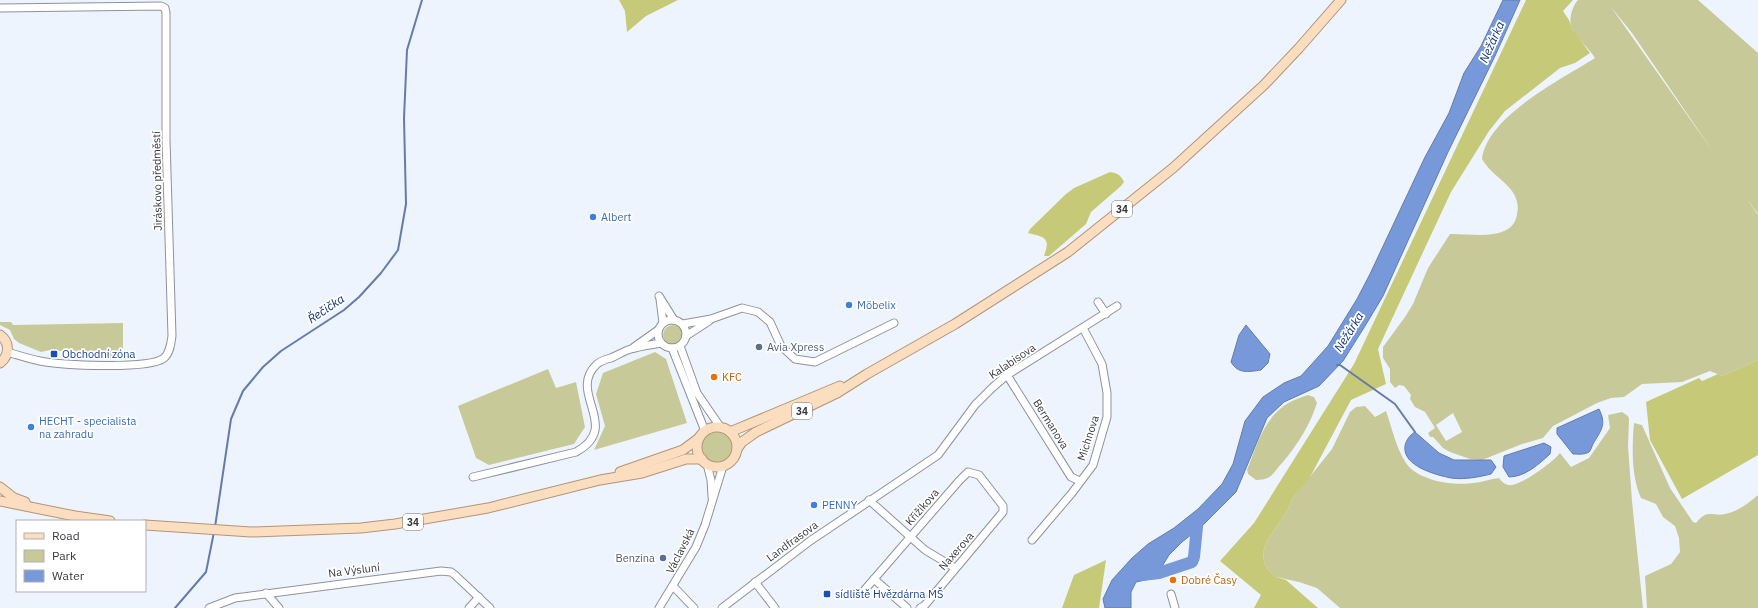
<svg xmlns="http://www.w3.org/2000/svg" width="1758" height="608" viewBox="0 0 1758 608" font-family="'IBM Plex Sans',sans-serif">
<rect width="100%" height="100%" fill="#eef4fe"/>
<g fill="#c7ca98" fill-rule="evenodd">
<path d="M1578 0H1698L1758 53V214L1746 198 1758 215V360L1722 376 1710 371 1682 382 1642 384 1624 397 1611 398 1597 403 1553 426 1543 438 1522 444 1482 460 1470 459 1450 452 1443 448 1433 437H1430L1428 433 1435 428 1425 412 1415 407 1410 399 1411 395 1404 386 1399 385 1395 388 1390 382V369L1383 358V347L1405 317 1413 304 1428 268 1450 234C1470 233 1513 243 1517 214 1519 206 1517 198 1512 191 1503 179 1489 172 1482 159 1487 116 1562 79 1595 58 1590 49 1576 38 1572 29 1568 21 1572 6 1578 0ZM1611 7 1632 33 1714 153ZM1453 413 1462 432 1446 441 1436 425Z"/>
<path d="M0 322H11L13 325 123 323V358L101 359 80 353 50 350 41 352 19 343 14 339 10 330 0 325Z"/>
<circle cx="673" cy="335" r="10"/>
<path d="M655 352 666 359 687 423 594 450 605 426 596 394 603 373Z"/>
<path d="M548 369 556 388 576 382 585 427 574 444 489 465 476 458 458 406Z"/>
<path d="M1308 395 1314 397 1317 403C1310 425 1298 444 1283 462 1279 466 1275 472 1271 476 1266 479 1262 480 1256 480L1248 474 1247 470C1255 450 1262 424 1280 409 1288 402 1298 398 1308 395Z"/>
<path d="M1365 406 1375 417 1386 411C1392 428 1396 448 1406 463 1418 481 1454 486 1474 483 1482 482 1491 479 1499 478 1502 482 1506 486 1512 485 1524 483 1552 463 1560 453L1571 467 1589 458 1610 428 1608 415 1622 412 1628 416 1629 419 1628 446 1632 501 1643 608H1340L1317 588 1299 582 1276 577 1269 571 1264 562 1263 552 1267 541 1287 511 1293 498 1332 449 1350 412 1356 407Z"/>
<path d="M1634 423 1642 425 1670 488 1693 522 1696 523C1708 508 1712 517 1725 514 1737 512 1749 503 1758 495V608H1647L1645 576 1671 564 1680 552 1679 538 1675 526 1663 517 1656 504 1641 498C1631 475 1632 447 1634 423Z"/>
<circle cx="717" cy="447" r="15"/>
</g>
<g fill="#c6c978">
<path d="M619 0H678L646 16 627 32 625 11Z"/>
<path d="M1526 0H1573L1563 11 1569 20 1572 29 1590 53 1575 63 1560 68 1505 111 1489 131 1451 192 1378 349 1386 384 1351 400 1309 479 1293 498 1287 511 1267 541 1263 552 1264 562 1269 571 1276 577 1286 580 1318 608H1254L1261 595 1220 561 1254 523 1354 364Z"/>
<path d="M1110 172C1117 173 1121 175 1124 182L1121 186 1091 212 1086 224 1049 256H1044C1051 238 1045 237 1028 233L1030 229 1066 194 1074 188Z"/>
<path d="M1758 360V455L1682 499 1650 440 1646 402 1699 378 1702 381 1718 374 1722 376Z"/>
<path d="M1106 560 1099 608H1062L1074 575Z"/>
</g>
<g fill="#7799da" stroke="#647cab">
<path d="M1503 0H1520L1495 56 1448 152 1383 296 1365 326 1343 361 1319 386 1284 402 1267 418 1236 492 1202 526 1182 542 1169 555 1155 578 1136 582 1131 592V608H1105L1103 599 1112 580 1132 558 1148 544 1174 528 1198 509 1222 484 1233 464 1245 421 1263 397 1284 383 1301 376 1328 346 1357 299 1370 274 1425 157 1449 113 1464 73 1481 46Z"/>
<path d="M1246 325 1270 354 1268 363 1261 370C1248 372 1238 374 1231 362L1239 335Z"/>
<path d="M1599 409C1607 425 1601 430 1593 444 1592 446 1591 450 1589 452 1584 455 1578 454 1573 454L1557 434V428Z"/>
<path d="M1415 432 1439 453 1454 460H1491L1496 467 1491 474C1479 477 1464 480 1451 478 1436 475 1402 466 1405 446 1406 440 1410 435 1415 432Z"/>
<path d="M1544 443 1551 447 1550 454C1539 464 1525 477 1509 477L1503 467 1504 456Z"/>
</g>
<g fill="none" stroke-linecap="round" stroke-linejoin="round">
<g stroke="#647cab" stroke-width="2">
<path d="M1337 365H1340L1395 404 1415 432"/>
<path d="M215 527 231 419 243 391 263 367 281 351 344 310 359 297 381 273 398 250 406 204 404 118 407 50 422 0"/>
<path d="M175 608 206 572 214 532"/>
</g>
<path stroke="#7799da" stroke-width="12" d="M1142 575 1159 573 1192 562 1194 557 1198 517"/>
<g stroke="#8d929b" stroke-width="9">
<g id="minor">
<path d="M0 8 161 6 165 8 166 13V140L172 336C171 343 170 353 164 358 149 370 60 365 40 361 29 359 18 355 7 352"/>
<path d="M659 296 674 320"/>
<path d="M660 299 663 323"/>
<path d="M1098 302 1106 314"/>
<circle cx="672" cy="334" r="14"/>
<path d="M683 324 711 319 742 308 758 312 770 322 781 346 795 359 815 362 894 323"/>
<path d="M686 336 709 321"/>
<path d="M680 346 697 393 721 428"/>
<path d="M634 347 658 330"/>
<path d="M672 348 705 431"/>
<path d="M1007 375 1071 477 1080 481"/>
<path d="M707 464 711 480 712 497"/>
<path d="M473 477 576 452C623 426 566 393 597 364 601 361 607 359 611 358 618 355 624 351 631 349 641 346 651 345 661 343"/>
<path d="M869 500 925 550 955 568"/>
<path d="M1032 540 1072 493 1093 465 1107 417V393L1102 364 1083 328"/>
<path d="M874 579 907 608"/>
<path d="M755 582 775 608"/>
<path d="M673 586 694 608"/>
<path d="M266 593 279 608"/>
<path d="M861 594 959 481 968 472 979 475 1003 506V512L925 605 920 608"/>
<path d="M1171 594 1175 608"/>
<path d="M209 608 235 598 441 571 451 572 455 575 490 608"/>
<path d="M469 608 479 597"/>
<path d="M659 608 696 547 705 525 723 466"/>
<path d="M722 608 810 541 938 455 975 405 992 388 1007 375 1117 306"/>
</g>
</g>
<g stroke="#b49476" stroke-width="11">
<g id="major">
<path d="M0 335C10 342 10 355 0 363"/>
<circle cx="717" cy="447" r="20"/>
<path d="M730 432 840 386"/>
<path d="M737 449 742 442 756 432 837 393 867 374 955 324 1068 252 1173 168 1264 85 1299 48 1341 0"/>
<path d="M620 472 683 450 699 438"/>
<path d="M0 487 14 498 25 502"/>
<path d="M0 501 75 516 110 521"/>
<path d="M145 525 251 532 361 528 395 524 488 508 600 480 642 473 686 459H702"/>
</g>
</g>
<use href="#minor" stroke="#fff" stroke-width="7"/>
<use href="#major" stroke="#fbddc0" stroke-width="9"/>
</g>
<g fill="#3f7fe0" stroke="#fff" stroke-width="1.5">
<circle cx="593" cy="217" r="4"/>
<circle cx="849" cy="305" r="4"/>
<circle cx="31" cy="427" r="4"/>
<circle cx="814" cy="505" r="4"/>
</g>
<g fill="#5c6f8a" stroke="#fff" stroke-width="1.5">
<circle cx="759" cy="347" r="4"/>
<circle cx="663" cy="558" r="4"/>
</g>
<g fill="#1a4fb4" stroke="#fff" stroke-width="1.5">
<rect x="50" y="350" width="8" height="8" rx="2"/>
<rect x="823" y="590" width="8" height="8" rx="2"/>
</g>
<g fill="#e8710a" stroke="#fff" stroke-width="1.5">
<circle cx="714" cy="377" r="4"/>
<circle cx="1173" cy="580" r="4"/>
</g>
<g text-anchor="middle" stroke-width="3.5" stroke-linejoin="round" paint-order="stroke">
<g fill="#fff" stroke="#727476" stroke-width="1">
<rect x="1112" y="201" width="20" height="16" rx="3"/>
<rect x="792" y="403" width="20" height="16" rx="3"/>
<rect x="403" y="514" width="20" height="16" rx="3"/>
</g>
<g font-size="10" font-weight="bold" fill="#36383c">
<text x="1122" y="213">34</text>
<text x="802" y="415">34</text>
<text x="413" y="526">34</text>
</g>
<g font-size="11" fill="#36383c" stroke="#fff">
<text transform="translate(157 181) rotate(-91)" y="4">Jiráskovo předměstí</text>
<text transform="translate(1012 361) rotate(-34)" y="4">Kalabisova</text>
<text transform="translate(1051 424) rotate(58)" y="4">Bermanova</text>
<text transform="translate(1088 438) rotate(-72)" y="4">Michnova</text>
<text transform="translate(922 507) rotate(-49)" y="4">Křižíkova</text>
<text transform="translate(792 541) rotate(-36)" y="4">Landfrasova</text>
<text transform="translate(680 551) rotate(-63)" y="4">Václavská</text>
<text transform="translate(956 551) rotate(-49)" y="4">Naxerova</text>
<text transform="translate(354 570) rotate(-7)" y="4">Na Výsluní</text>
</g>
<g font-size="11" fill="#366cbe" stroke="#fff" text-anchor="start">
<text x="601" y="221">Albert</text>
<text x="857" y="309">Möbelix</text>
<text x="39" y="425">HECHT - specialista<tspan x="39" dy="13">na zahradu</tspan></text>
<text x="822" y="509">PENNY</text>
</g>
<g font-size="11" fill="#4e5e75" stroke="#fff" text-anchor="start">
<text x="767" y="351">Avia Xpress</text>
<text x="655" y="562" text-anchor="end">Benzina</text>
</g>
<g font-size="11" fill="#164399" stroke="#fff" text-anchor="start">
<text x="62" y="358">Obchodní zóna</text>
<text x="835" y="598">sídliště Hvězdárna MŠ</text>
</g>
<g font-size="11" fill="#c56008" stroke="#fff" text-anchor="start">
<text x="722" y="381">KFC</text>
<text x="1181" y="584">Dobré Časy</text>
</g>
<g font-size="12" font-style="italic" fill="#10327d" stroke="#fff">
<text transform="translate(1492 42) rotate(-66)" y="4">Nežárka</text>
<text transform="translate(326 309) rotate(-34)" y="4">Řečička</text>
<text transform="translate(1349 332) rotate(-58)" y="4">Nežárka</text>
</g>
</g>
<rect x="16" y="520" width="130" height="72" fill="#ffffff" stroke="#afafb1"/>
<rect x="24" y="533" width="20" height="6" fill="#fbddc0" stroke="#afafb1"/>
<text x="52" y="540" font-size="12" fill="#36383c">Road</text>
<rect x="24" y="550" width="20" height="12" fill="#c7ca98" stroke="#afafb1"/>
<text x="52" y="560" font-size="12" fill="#36383c">Park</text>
<rect x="24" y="570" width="20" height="12" fill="#7799da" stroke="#afafb1"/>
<text x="52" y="580" font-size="12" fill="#36383c">Water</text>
</svg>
